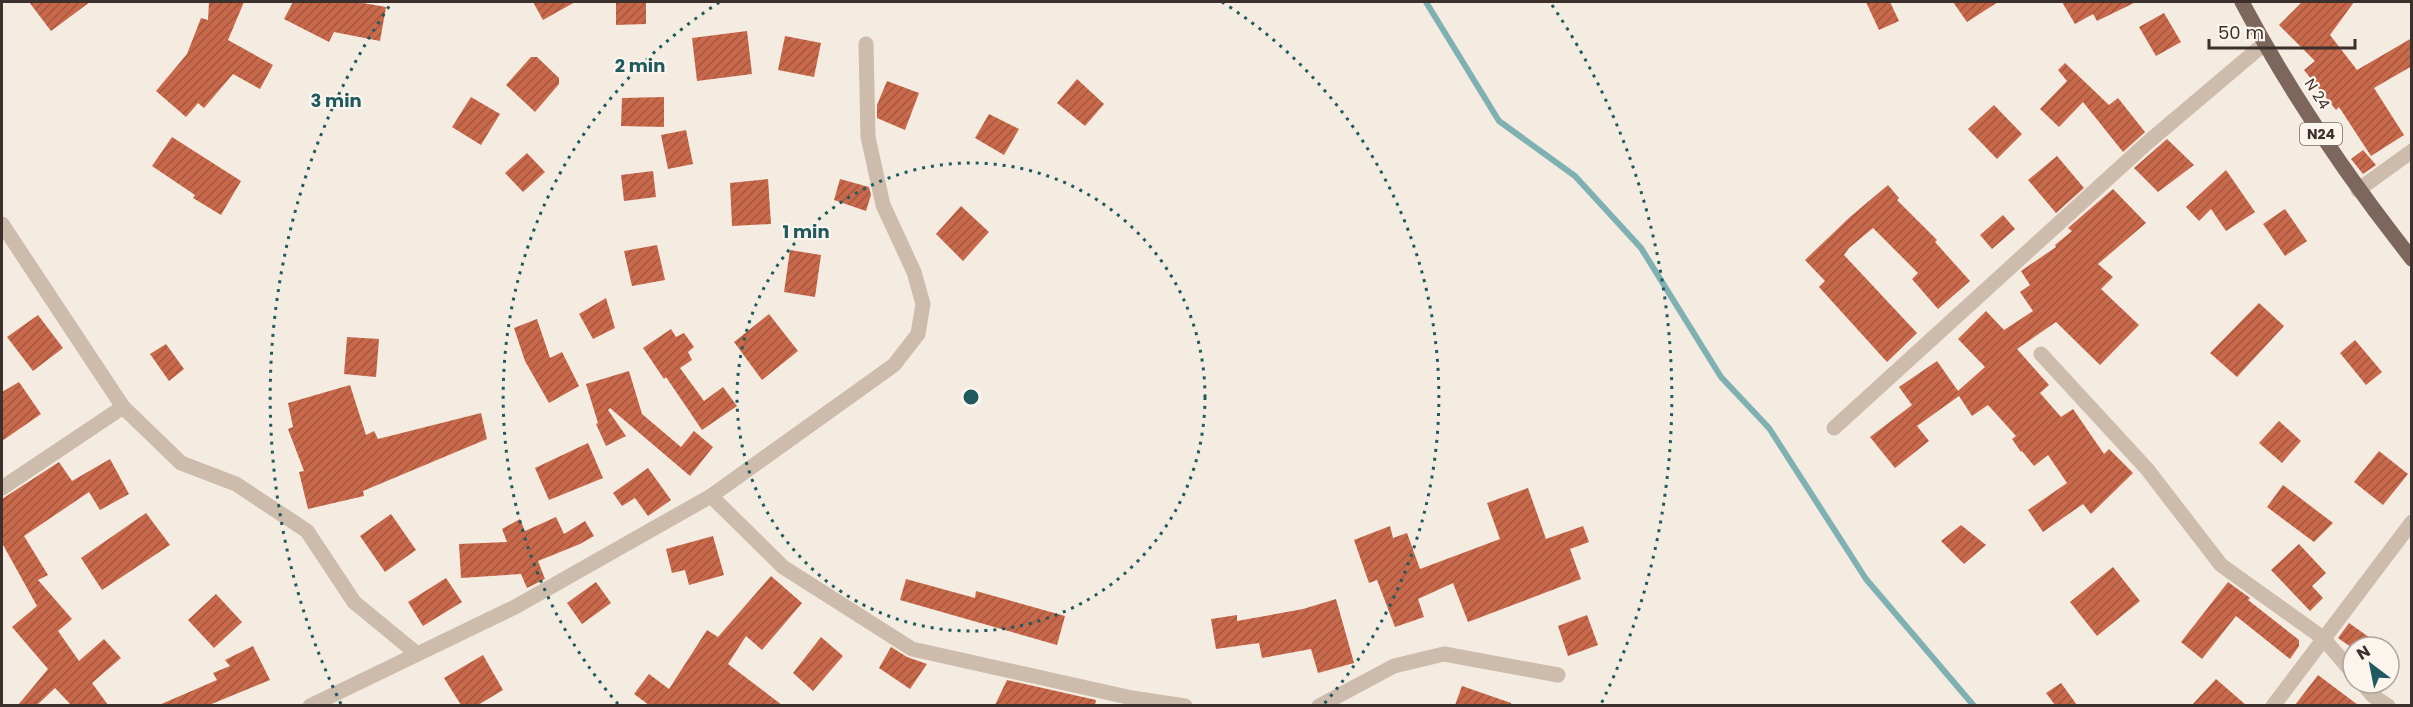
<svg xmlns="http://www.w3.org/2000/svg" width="2413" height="707" viewBox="0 0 2413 707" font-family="Poppins,sans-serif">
<defs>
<pattern id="building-hatch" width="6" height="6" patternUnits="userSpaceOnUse" patternTransform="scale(1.5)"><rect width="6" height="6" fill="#c8694b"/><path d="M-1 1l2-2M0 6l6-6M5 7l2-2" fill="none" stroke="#a4573f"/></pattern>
</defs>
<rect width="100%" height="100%" fill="#f4ebe1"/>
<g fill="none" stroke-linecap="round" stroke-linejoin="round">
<path stroke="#7fb0b2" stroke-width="6" d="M1426 2 1499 121 1575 176 1641 248 1721 377 1769 428 1866 579 1974 706"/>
</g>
<g fill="url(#building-hatch)">
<path d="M29 2H90L51 31Z"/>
<path d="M209 2H244L228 40 273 65 260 89 233 74 204 108 198 103 186 117 156 91 187 54 201 18 208 20Z"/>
<path d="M293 2H357L386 7 380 41 334 32 329 42 284 19Z"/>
<path d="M533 2H575L543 20Z"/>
<path d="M616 2H646V24L616 25Z"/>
<path d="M1866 2H1890L1899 21 1879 30Z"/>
<path d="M1953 2H1998L1967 22Z"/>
<path d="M2062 2H2136L2097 21 2093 14 2075 24Z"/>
<path d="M2302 2H2354L2330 35 2357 70 2412 38V66L2374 88 2404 135 2371 156 2339 107 2336 110 2304 70 2315 61 2279 25Z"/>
<path d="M2164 13 2181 42 2156 56 2139 27Z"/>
<path d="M747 31 752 74 697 81 692 38Z"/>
<path d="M785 36 821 43 814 77 778 70Z"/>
<path d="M531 57H537L559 78V84L535 112 506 85Z"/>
<path d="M2065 63 2109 105 2118 98 2145 132 2123 152 2083 102 2059 127 2040 109 2067 81 2058 70Z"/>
<path d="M1077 79 1104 104 1085 126 1057 103Z"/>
<path d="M887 81 919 93 905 130 877 118V105Z"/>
<path d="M471 97 500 114 481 145 452 127Z"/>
<path d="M664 97V127L621 126 622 98Z"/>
<path d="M1994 105 2022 134 1997 159 1968 129Z"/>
<path d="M989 114 1019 129 1004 155 975 138Z"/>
<path d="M686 130 693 164 668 169 661 135Z"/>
<path d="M172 137 241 181 221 215 193 198 195 195 152 166Z"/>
<path d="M2167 139 2194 165 2158 192 2134 168Z"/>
<path d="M2363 150 2376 165 2363 174 2351 159Z"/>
<path d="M527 153 545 172 523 192 505 173Z"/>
<path d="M2057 156 2084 188 2056 213 2028 180Z"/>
<path d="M2226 170 2255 212 2226 231 2211 209 2199 221 2186 207Z"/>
<path d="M653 171 656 197 624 201 621 175Z"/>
<path d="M768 179 771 224 732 226 730 183Z"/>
<path d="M840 179 869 187 871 195 866 211 834 200Z"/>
<path d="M1888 185 1899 198 1897 200 1937 240 1935 242 1970 281 1938 309 1912 279 1918 273 1873 228 1849 248 1844 255 1917 333 1887 362 1819 287 1825 281 1805 260 1850 217Z"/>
<path d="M2113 189 2146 223 2098 264 2113 277 2101 289 2139 325 2100 365 2056 322 2017 349 2049 385 2040 393 2061 417 2073 409 2104 454 2109 449 2133 473 2091 514 2083 504 2043 532 2028 510 2067 483 2048 455 2034 466 2022 451 2021 452 2012 439 2016 436 1988 405 1972 416 1959 396 1917 426 1929 441 1895 468 1870 437 1912 405 1899 387 1937 361 1958 391 1985 367 1958 339 1986 311 2004 330 2033 311 2020 292 2030 285 2021 271 2056 247 2055 245 2072 231 2068 228Z"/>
<path d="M961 206 989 232 963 261 936 234Z"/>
<path d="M2285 209 2307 241 2285 256 2263 224Z"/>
<path d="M2003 215 2015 229 1992 249 1980 235Z"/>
<path d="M657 245 665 280 632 286 624 251Z"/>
<path d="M790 250 821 255 815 297 784 292Z"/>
<path d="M606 298 615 328 593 339 579 314Z"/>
<path d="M2259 303 2284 326 2237 377 2210 353Z"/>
<path d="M769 314 798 351 762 380 734 342Z"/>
<path d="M38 315 63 348 33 371 7 337Z"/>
<path d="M537 319 550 358 562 352 579 386 549 403 525 361 514 328Z"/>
<path d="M671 329 676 337 684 333 694 347 688 352 692 360 680 368 704 401 723 387 737 406 702 430 666 377 664 379 643 348Z"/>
<path d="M347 337 379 339 376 377 344 374Z"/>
<path d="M2355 340 2382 372 2366 385 2340 353Z"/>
<path d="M166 344 184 369 169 381 150 354Z"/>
<path d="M629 371 642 414 681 447 694 431 713 447 690 476 610 408 608 410 626 436 606 446 596 424 598 423 586 384Z"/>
<path d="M19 382 41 414 2 441V392Z"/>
<path d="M350 385 366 435 374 431 378 439 481 413 487 439 363 491 364 496 308 509 299 472 304 471 288 429 293 427 288 403Z"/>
<path d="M2279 421 2301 441 2282 463 2259 443Z"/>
<path d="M588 443 603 478 549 500 535 468Z"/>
<path d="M2379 451 2408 474 2383 505 2354 482Z"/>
<path d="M110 459 129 494 100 510 89 492 24 536 48 575 38 580 72 619 58 631 79 661 104 639 121 658 92 683 108 705H71L55 688 37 705H18L48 669 12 627 37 606 2 543V499L59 462 72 481Z"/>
<path d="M648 468 671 500 648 516 635 498 622 506 613 493Z"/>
<path d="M2283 485 2333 523 2314 542 2267 507Z"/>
<path d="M1528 488 1546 539 1583 526 1589 542 1570 549 1581 579 1468 622 1453 583 1418 599 1424 617 1395 627 1377 580 1369 583 1354 540 1390 526 1393 538 1407 533 1420 569 1500 539 1487 503Z"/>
<path d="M146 513 170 545 102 590 81 558Z"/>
<path d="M391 514 416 550 385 572 360 536Z"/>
<path d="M556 517 564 534 585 521 594 536 580 544 538 561 545 579 527 588 521 574 461 578 459 544 507 542 502 529 520 519 525 531Z"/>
<path d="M1961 525 1986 545 1964 564 1941 541Z"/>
<path d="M713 536 724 575 689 585 685 570 672 573 666 549Z"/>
<path d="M2299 544 2326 573 2312 586 2323 598 2310 611 2271 570Z"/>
<path d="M2113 567 2140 601 2097 636 2070 602Z"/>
<path d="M771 576 802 603 762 650 746 636 728 664 782 705H649L634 694 649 674 669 689 707 630 718 637Z"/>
<path d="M446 578 462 602 423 626 408 602Z"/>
<path d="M906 579 975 598 976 591 1065 616 1057 645 900 600Z"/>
<path d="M596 582 611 603 582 624 567 603Z"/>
<path d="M2228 582 2250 598 2248 600 2299 640V646L2290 659 2236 616 2202 659 2181 642Z"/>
<path d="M216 594 242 622 214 648 188 620Z"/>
<path d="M1336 599 1354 663 1318 673 1311 649 1262 658 1259 643 1216 649 1211 619 1237 615V621L1303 609Z"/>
<path d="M1587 615 1598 645 1568 656 1558 626Z"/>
<path d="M2349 623 2383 647H2351L2338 638Z"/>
<path d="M821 637 843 656 813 691 793 673Z"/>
<path d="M253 646 270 680 209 705H159L217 680 213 673 230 666 225 660Z"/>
<path d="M891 647 907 657 927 664 910 689 879 668Z"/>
<path d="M483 655 503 690 478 705H461L444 678Z"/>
<path d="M2318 675 2358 705H2295Z"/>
<path d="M2216 679 2246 705H2192Z"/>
<path d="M1007 680 1096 700 1095 705H995Z"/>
<path d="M2061 683 2077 705H2055L2046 693Z"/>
<path d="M1462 686 1511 703V705H1455Z"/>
</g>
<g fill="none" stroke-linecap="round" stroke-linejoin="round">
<g stroke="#cdbbac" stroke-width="15">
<path d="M2358 190 2412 151"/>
<path d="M2 224 123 407 181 463 236 484 307 531 354 602 416 653"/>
<path d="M2041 354 2147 469 2221 565 2323 638 2353 673"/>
<path d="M1834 428 2147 143 2264 44"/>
<path d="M2 488 123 407"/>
<path d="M711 496 783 567 912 649 1132 698 1185 706"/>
<path d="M2362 683 2373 696 2388 706"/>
<path d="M310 706 515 607 711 496 894 365 918 334 923 304 914 272 883 205 868 137 866 44"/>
<path d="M1319 706 1394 666 1444 654 1558 675"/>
<path d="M2273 706 2412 522"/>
</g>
<path stroke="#7d675c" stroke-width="15" d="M2242 2C2290 93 2348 178 2412 259"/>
</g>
<g fill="none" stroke="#1f5a5e" stroke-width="3" stroke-dasharray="3 6">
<circle cx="971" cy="397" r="234"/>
<path d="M618 704A468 468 0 0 1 720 2M1222 2A468 468 0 0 1 1324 704"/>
<path d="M341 704A701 701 0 0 1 390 5M1552 5A701 701 0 0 1 1601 704"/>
</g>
<g text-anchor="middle" stroke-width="4.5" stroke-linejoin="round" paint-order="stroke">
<rect fill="#fbf5ee" stroke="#756b66" stroke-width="1.5" x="2300" y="123" width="42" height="22" rx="4.5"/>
<g font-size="14" font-weight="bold" fill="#3b302b">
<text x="2321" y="139">N24</text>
</g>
<g font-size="15" fill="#3b302b" stroke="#fbf5ee">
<text transform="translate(2317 94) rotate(57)" y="5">N 24</text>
</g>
</g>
<circle cx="971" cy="397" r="9" fill="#1f5a5e" stroke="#fbf5ee" stroke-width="3"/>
<g font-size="18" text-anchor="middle" font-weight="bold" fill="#1f5a5e" stroke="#fbf5ee" stroke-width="4.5" stroke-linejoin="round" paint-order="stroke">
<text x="640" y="72">2 min</text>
<text x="336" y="107">3 min</text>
<text x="806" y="238">1 min</text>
</g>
<rect width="2413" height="707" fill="none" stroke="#3b302b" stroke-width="6"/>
<g transform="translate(2371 665) rotate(328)"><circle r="28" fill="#fbf5ee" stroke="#aea6a0" stroke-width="1.5"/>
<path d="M0-4.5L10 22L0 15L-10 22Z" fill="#1f5a5e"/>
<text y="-9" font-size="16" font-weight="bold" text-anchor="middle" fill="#3b302b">N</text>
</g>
<path d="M2209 39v9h146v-9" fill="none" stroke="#3b302b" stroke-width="3"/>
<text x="2218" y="39" font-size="18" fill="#3b302b" stroke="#fbf5ee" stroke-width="4.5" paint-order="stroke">50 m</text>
</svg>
